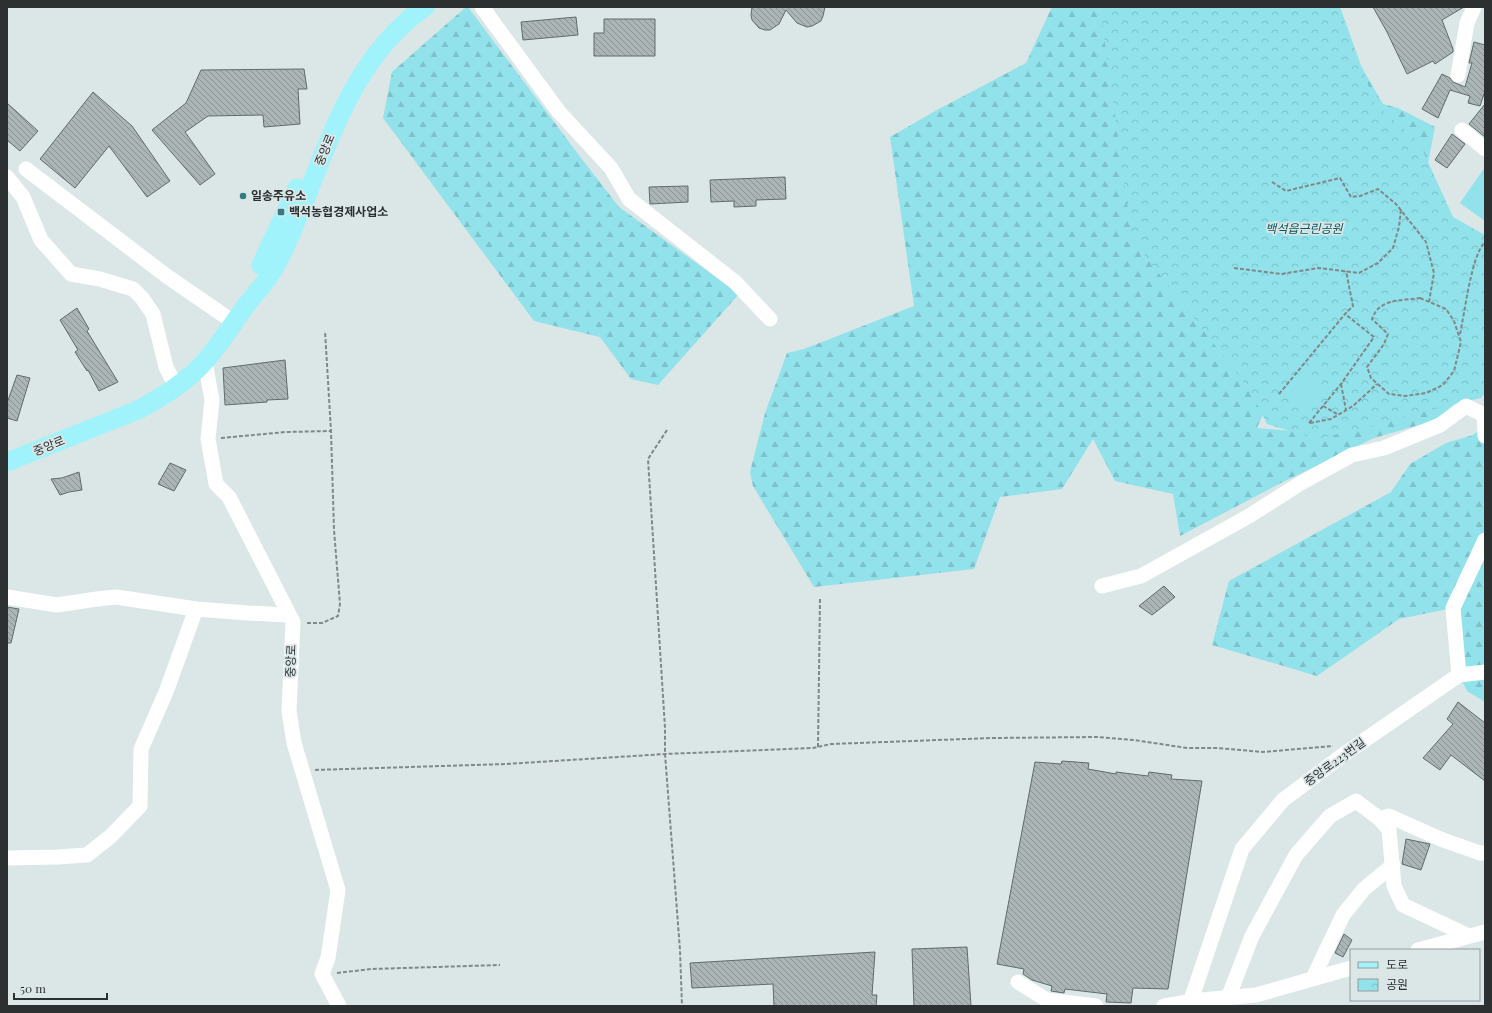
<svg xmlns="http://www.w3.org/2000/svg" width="1492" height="1013" viewBox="0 0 1492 1013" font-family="'Playfair Display','Noto Sans KR',serif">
<defs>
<pattern id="forest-firs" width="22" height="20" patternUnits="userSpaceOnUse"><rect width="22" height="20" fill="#91e2eb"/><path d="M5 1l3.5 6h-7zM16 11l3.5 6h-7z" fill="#7dc2ca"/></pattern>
<pattern id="park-crowns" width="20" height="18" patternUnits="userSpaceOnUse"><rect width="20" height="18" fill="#91e2eb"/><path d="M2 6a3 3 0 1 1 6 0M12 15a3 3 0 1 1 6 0" fill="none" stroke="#7dc2ca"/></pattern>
<pattern id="building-back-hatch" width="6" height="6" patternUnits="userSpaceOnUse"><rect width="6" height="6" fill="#abb5b6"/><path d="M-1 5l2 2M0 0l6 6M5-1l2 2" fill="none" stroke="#8b9495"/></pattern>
</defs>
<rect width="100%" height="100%" fill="#dbe6e7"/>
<g fill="url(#forest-firs)">
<path d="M466 7H468L578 154 619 207 739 294 658 385 631 379 600 337 534 321 383 118 392 72Z"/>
<path d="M1052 7H1327L1383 104 1398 108 1435 127 1422 194 1295 342 1257 428 1316 433 1459 400 1436 420 1374 438 1281 483 1180 536 1173 494 1115 481 1093 439 1062 489 1000 497 974 569 814 587 753 486 750 472 765 413 787 353 804 349 914 306 890 137 937 110 1026 63Z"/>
<path d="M1485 426V702L1467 691 1459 675 1453 608 1399 619 1317 676 1212 645 1229 581 1391 492 1410 464 1446 443 1473 435Z"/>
</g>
<path fill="url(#park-crowns)" d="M1100 7H1340L1375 104 1419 142 1453 217 1485 235V393L1481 398 1442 407 1377 425 1317 439 1267 424 1250 390 1132 239Z"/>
<g fill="#91e2eb">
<path d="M1485 167V221L1460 203Z"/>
<path d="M1305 376 1322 392 1315 401 1299 385Z"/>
<path d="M1296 387 1313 402 1305 411 1288 395Z"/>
</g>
<g fill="url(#building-back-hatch)" stroke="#616b6c">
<path d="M752 7H825L823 16 821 21 812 26 807 27 797 23 786 10 779 24 770 30H765L759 28 752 20 751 15Z"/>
<path d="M1373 7H1464L1442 20 1453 49V52L1435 64 1433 61 1407 74 1387 32Z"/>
<path d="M576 17 578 35 523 40 521 22Z"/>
<path d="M604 19H655V56H594V33H604Z"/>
<path d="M1474 42 1485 45V91L1480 106 1468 103 1470 96 1450 90 1438 118 1422 109 1442 74 1450 78 1453 82 1465 87 1472 63H1469Z"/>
<path d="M304 69 307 89H298L300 124 264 127 263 115 208 116 185 132 215 174 200 185 152 130 186 103 201 70Z"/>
<path d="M93 92 132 126 170 181 147 197 109 146 75 188 40 159Z"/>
<path d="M7 103 38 131 20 151 7 140Z"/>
<path d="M1485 104V137L1469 124Z"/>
<path d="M1452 134 1465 144 1447 168 1435 160Z"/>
<path d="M785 177 786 199 756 200V206L734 207V201L711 202 710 180Z"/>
<path d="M688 186V202L650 204 649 187Z"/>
<path d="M77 308 89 329 87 331 118 382 99 391 88 370 87 371 75 352 78 350 60 320Z"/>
<path d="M285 360 288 399 267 400V402L225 405 223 368Z"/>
<path d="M17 375 30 378 17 421 7 418V403Z"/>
<path d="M170 463 186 470 174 491 158 484Z"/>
<path d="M79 472 82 490 69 492 60 495 51 479 62 478Z"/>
<path d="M1164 586 1175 597 1152 615 1139 606Z"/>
<path d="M7 607 19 609 11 643H7Z"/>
<path d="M1458 702 1485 723V781L1451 755 1440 770 1423 758 1453 724 1447 719Z"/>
<path d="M1062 761 1089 763 1088 769 1116 774V772L1148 776 1149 772 1172 775 1171 779 1202 781 1168 989 1133 988 1131 1003 1106 1002 1107 994 1065 989 1064 993 1051 991 1052 986 1032 980 1023 974 1024 969 997 964 1035 762 1061 764Z"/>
<path d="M1406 839 1430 844 1421 870 1402 864Z"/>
<path d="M1344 934 1352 940 1343 957 1335 953Z"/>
<path d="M967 947 971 1006H914L912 949Z"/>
<path d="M875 952 872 995H877L876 1006H774L773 984 692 988 690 963Z"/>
</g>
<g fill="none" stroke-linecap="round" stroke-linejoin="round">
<g stroke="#818889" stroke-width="2" stroke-dasharray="4 2" stroke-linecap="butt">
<path d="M1272 182 1286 191 1340 178 1351 197 1360 196 1378 189 1396 204 1426 242 1434 273 1429 302"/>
<path d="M1234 268 1281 274 1319 268 1359 273 1378 263 1393 248 1399 227 1401 209"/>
<path d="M1420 298 1446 309 1454 321 1461 342 1454 371 1443 385 1426 393 1405 396 1389 394 1371 378 1367 367 1384 344 1388 334 1372 319C1379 298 1402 301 1420 298Z"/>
<path d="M1460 334C1465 312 1471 256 1485 242"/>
<path d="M1341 384 1346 410"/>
<path d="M1279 394 1345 314 1353 306 1346 271"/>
<path d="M1323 406 1337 414"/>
<path d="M1309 423 1341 384 1374 337 1345 314"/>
<path d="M1310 423 1331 419 1353 406 1377 384"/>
<path d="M667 430 648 459 665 728V754L680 950 682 1006"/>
<path d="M221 438 286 432 331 431"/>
<path d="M307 623H322L338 616 340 604 334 530 331 431 325 331"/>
<path d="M818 747 820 599"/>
<path d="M315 770 506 764 665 754 813 748 831 744 992 738 1097 737 1134 740 1187 748H1217L1263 752 1333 746"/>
<path d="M337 973 371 969 500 965"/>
</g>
<g stroke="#fff" stroke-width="15">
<path d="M482 7 559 112 611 168 629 199 735 282 770 319"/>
<path d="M1458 75 1467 23 1474 7"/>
<path d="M1462 130 1485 149"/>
<path d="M26 169 168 277 235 323"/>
<path d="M7 177 23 197 41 240 71 274 100 279 133 289 142 298 153 314 166 367 176 387"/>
<path d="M205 362 212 400 208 439 216 484 229 497 293 622 289 711 294 743 338 890 328 958 322 974 339 1006"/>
<path d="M1485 414 1484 415 1485 436"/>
<path d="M1102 586 1141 576 1249 516 1301 483 1352 455 1384 448 1440 425 1466 406 1484 415"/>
<path d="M7 597 57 605 97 599 116 597 196 609 248 613 289 615"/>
<path d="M1459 675 1485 672"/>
<path d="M1380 819 1389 816 1443 840 1480 853H1485"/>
<path d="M7 858 58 857 87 855 111 836 140 806 141 749 166 692 196 609"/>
<path d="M1418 950 1485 932"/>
<path d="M1313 978 1343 915 1364 889 1393 865"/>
<path d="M1018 982 1047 1000 1096 1006"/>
<path d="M1228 998 1252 936 1296 855 1330 816 1356 801 1380 819 1389 830 1394 886 1403 905 1469 936"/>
<path d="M1164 1006 1191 1001 1256 995 1351 968"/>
<path d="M1189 1006 1242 849 1283 800 1343 755 1459 675 1453 608 1485 540"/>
</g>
<g stroke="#a0f3fb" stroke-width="19">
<path d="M261 265 297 188"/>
<path d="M7 462 138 410C162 397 187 382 206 360 220 344 232 325 245 307 252 297 261 288 268 278 279 262 288 242 295 224 328 147 352 57 425 7"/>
</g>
</g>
<g fill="#337b83" stroke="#dbe6e7" stroke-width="1.5">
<circle cx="243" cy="196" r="4"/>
<rect x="277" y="208" width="8" height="8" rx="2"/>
</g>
<g text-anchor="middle" stroke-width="3.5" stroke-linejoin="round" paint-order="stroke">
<g font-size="12" fill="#2c3031" stroke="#dbe6e7">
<text transform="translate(325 150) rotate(-68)" y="4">중앙로</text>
<text transform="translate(49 446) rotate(-22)" y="4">중앙로</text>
<text transform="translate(291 661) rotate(-88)" y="4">중앙로</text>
<text transform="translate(1335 762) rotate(-36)" y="4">중앙로223번길</text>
</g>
<g font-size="12" font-weight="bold" fill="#2c3031" stroke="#dbe6e7" text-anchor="start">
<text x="251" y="200">일송주유소</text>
<text x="289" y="216">백석농협경제사업소</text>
</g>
<g font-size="12" font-style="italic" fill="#0a565c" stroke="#dbe6e7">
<text x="1304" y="233">백석읍근린공원</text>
</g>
</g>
<rect width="1492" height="1013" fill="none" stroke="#2c3031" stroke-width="16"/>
<rect x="1350" y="949" width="130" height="52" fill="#dbe6e7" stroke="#959d9e"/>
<rect x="1358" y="962" width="20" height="6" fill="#a0f3fb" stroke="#959d9e"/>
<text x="1386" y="969" font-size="12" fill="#2c3031">도로</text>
<rect x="1358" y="979" width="20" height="12" fill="url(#park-crowns)" stroke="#959d9e"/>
<text x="1386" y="989" font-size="12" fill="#2c3031">공원</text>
<path d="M14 993v6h93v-6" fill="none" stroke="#2c3031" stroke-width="2"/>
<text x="20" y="993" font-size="12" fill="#2c3031" stroke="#dbe6e7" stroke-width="3" paint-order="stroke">50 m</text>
</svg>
